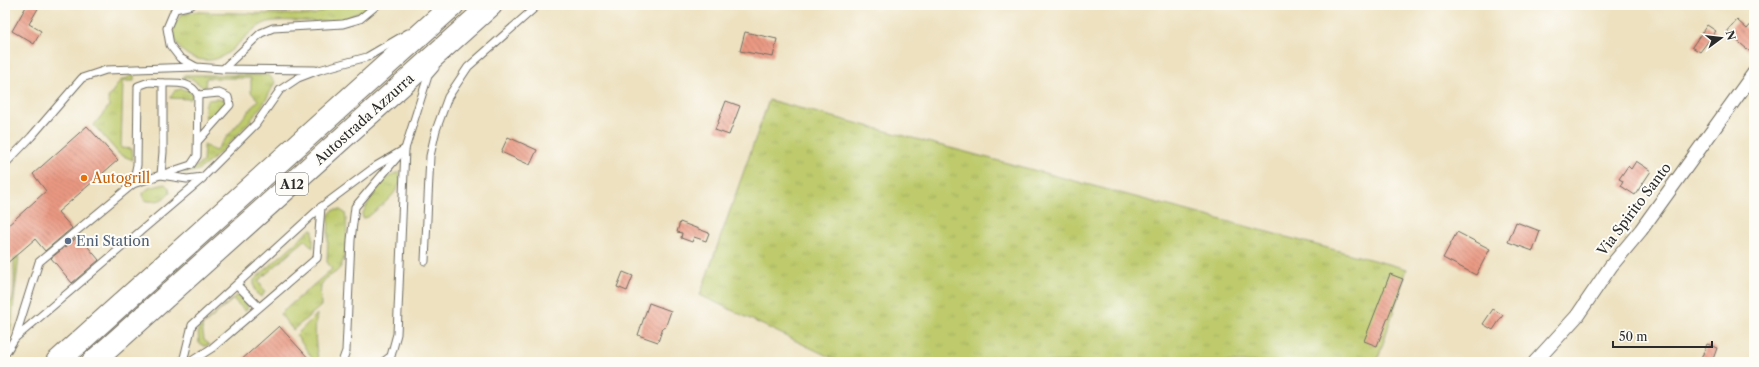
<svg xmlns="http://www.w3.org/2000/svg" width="1759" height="367" viewBox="0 0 1759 367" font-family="'Libre Caslon Text',serif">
<defs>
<pattern id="grass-tufts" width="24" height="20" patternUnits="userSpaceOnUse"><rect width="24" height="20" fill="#beca6c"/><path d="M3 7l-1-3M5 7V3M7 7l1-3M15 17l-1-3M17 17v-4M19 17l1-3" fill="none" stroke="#a3ae5e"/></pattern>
<pattern id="building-back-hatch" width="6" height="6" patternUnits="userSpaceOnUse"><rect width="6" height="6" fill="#e99882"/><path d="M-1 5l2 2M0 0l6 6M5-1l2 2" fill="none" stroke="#bd7c6b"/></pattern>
</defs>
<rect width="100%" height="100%" fill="#fdfcf7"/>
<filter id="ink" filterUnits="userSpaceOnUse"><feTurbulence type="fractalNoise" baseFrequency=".025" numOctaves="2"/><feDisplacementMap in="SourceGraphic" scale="8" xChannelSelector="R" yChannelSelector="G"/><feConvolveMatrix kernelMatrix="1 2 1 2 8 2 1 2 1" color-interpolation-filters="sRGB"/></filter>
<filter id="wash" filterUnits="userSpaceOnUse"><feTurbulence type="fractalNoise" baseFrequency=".012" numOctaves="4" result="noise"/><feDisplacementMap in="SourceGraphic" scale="16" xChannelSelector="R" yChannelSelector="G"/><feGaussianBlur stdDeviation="0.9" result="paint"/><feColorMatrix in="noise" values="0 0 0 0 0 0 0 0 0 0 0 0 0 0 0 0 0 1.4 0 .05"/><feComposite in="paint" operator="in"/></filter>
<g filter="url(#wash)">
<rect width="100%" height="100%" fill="#ede1c0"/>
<g fill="url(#grass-tufts)" stroke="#747a4c">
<path d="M332 5H371L368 8C361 11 353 15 346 18 324 25 296 19 273 21 242 25 231 73 192 57 178 51 174 40 173 26L182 14 197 12 313 15 330 8Z"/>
<path d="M134 75V81H123L121 148 132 149 133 160 119 154 94 125 109 106 108 98 120 81Z"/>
<path d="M184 75H269L275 82C272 87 270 93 267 98 255 118 218 158 198 170 194 172 187 173 183 172L195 167 203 162 204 145 215 151 258 100 251 92V78H206L205 89 192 79 184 78Z"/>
<path d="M181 89 190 91 192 95 191 99 170 98 174 91Z"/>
<path d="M216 99 225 100 226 104 210 122H206L205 106 208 100Z"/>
<path d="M769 100 1407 269 1377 362H840L700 295Z"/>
<path d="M399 172C407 189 379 207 368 217L363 218 362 215C369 200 382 177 399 172Z"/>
<path d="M165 184 169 188 170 193C162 201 155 203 144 200L143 193 149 188Z"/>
<path d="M334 210H340L345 213C348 227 347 256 340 268 336 274 327 276 323 282 319 288 321 299 321 306L293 330 280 314 332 269 327 262 329 214Z"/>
<path d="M311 229 313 230V248L305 240 258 281 265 291 262 297C254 294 254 288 254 280Z"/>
<path d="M19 256 11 326 9 334 5 336V314L13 297 14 284V259Z"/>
<path d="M236 296 242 297C246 301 249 305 247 310L245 311 233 299 202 326 204 340 210 345 204 346 199 343 198 329Z"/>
<path d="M317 314C314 331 315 346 319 362H315L296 335Z"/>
</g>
<g id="blocks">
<g fill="url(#building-back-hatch)">
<path d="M27 5H40L29 24 41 31 34 44 12 31Z"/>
<path d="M1737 20 1747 29 1754 21V55L1727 32Z"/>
<path d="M1707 25 1716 31 1700 52 1692 47Z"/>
<path d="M745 32 777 39 773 57 740 51Z"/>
<path d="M726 101 740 106 729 135 715 130Z"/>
<path d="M87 126 118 160 58 212 72 228 45 251 35 239 5 265V228L46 191 33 174Z"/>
<path d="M508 137 537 150 530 165 501 152Z"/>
<path d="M1636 161 1651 171 1635 195 1621 186 1623 181 1619 179 1628 166 1631 169Z"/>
<path d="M680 222 709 233 706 241 694 237 692 242 681 238 682 233 677 232Z"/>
<path d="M1516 222 1540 231 1533 251 1508 242Z"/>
<path d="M1457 232 1490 249 1476 275 1443 258Z"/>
<path d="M79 236 99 260 72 283 51 258Z"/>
<path d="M623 272 633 276 627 291 617 287Z"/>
<path d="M1390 274 1403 279 1377 346 1364 341Z"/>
<path d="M649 303 671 311 665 328 663 327 658 342 638 335Z"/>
<path d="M1493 309 1503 315 1493 330 1483 324Z"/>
<path d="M279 326 312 362H239Z"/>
<path d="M1707 344 1717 348 1712 362 1701 359Z"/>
</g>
</g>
</g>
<g filter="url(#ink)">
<use href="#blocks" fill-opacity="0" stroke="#6f6b5f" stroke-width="1"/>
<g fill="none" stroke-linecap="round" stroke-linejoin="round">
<g stroke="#6f6b5f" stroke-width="9">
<g id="lane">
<path d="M192 5 175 9 167 28 170 45 180 58 196 67 223 69 315 70"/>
<path d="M268 5 310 7 313 5"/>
<path d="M223 69 261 33 273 28 343 24 360 19 377 5"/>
<path d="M198 95 219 93 228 97 230 105 198 141"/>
<path d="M5 164 31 137 82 78 106 70 196 67"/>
<path d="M133 184 191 165 197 156 198 95C190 81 177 83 163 83"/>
<path d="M425 261 430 156 436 130 448 97 468 67 538 5"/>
<path d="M237 285 259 307"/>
<path d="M15 338 203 178"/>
<path d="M5 354 15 338 39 262 133 184 137 165 138 86 149 82 163 83V152L161 175 187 179 203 177 256 124 280 90 298 78 319 70 367 57 408 33"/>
<path d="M183 362 192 325 321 207 376 166 405 149"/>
<path d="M190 362 212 348 317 258 321 207"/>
<path d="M342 362 346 351 351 240 355 207 400 154"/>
<path d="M383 362 391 356 397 334 405 149 428 76 435 68"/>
</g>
</g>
<g stroke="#6f6b5f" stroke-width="15">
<path id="street" d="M1535 362 1577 316 1611 266 1641 230 1754 73"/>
</g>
<g stroke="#6f6b5f" stroke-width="24">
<g id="highway">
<path d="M57 362 453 5"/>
<path d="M93 362 491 5"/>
</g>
</g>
<use href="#lane" stroke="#fff" stroke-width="7"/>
<use href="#street" stroke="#fff" stroke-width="13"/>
<use href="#highway" stroke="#fff" stroke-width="22"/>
</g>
</g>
<circle fill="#e8710a" stroke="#fdfcf7" stroke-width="1.5" cx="84" cy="178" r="4"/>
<circle fill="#5c6f8a" stroke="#fdfcf7" stroke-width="1.5" cx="68" cy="241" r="4"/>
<g text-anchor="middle" stroke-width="4" stroke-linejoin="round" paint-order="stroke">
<rect fill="#fdfcf7" stroke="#6a6a68" stroke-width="1" x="276" y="173" width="32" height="22" rx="3"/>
<g font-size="13" font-weight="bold" fill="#2b2b2b">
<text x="292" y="189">A12</text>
</g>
<g font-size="14" fill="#2b2b2b" stroke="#fdfcf7">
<text transform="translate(364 119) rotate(-42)" y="5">Autostrada Azzurra</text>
<text transform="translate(1634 209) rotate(-53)" y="5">Via Spirito Santo</text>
</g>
<g font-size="14" fill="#c56008" stroke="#fdfcf7" text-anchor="start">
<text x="92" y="183">Autogrill</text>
</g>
<g font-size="14" fill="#4e5e75" stroke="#fdfcf7" text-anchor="start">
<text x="76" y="246">Eni Station</text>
</g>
</g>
<rect width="1759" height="367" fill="none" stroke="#fdfcf7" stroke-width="20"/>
<g transform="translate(1721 38) rotate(75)" stroke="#fdfcf7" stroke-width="3" paint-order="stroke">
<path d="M0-3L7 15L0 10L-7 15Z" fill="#2b2b2b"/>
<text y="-6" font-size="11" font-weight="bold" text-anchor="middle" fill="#2b2b2b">N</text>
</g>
<path d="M1613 341v6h99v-6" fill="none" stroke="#2b2b2b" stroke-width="2"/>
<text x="1619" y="341" font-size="12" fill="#2b2b2b" stroke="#fdfcf7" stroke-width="3" paint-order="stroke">50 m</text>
</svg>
